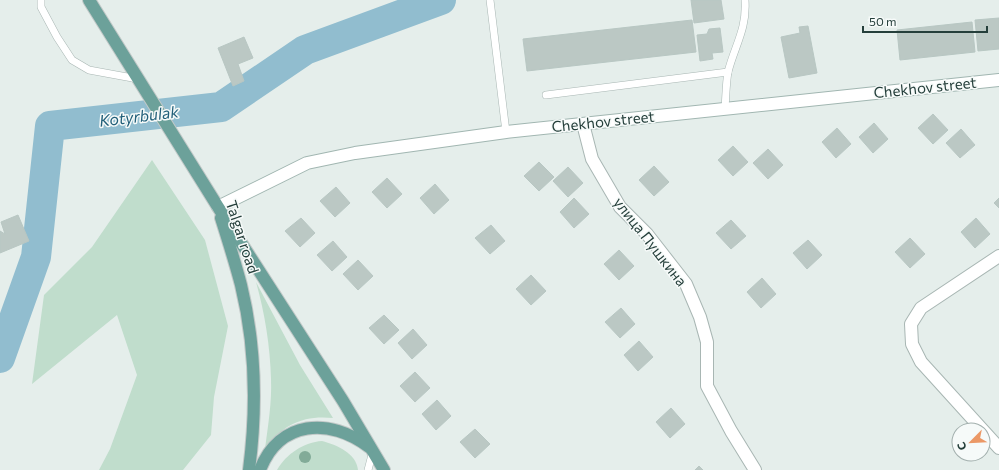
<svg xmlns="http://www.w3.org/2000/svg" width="999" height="470" viewBox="0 0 999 470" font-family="Commissioner,sans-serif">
<rect width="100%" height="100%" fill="#e5eeeb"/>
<g fill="#c0ddcc">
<path d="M152 160 205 240 228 326 214 397 211 435 183 470H99L110 449 137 375 117 315 32 384 44 295 92 247Z"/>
<path d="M256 282 300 365 333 418C304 415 283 424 265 449 268 426 272 402 271 379 270 346 265 314 256 282Z"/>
<path d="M322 441C337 445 356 453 358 470H277C286 454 304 442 322 441Z"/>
</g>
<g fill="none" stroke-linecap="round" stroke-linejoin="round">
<path stroke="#91bdcf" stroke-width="30" d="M0 358 36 257 50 126 221 107 305 50 441 0"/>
</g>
<g fill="#bbc8c4" stroke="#b8c7c3">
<path d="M691 0H721L724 19 694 23Z"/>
<path d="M999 18V49L978 51 975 20Z"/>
<path d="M692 20 696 52 527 71 523 39Z"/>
<path d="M972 22 975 52 900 60 897 30Z"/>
<path d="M808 26 817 73 789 78 781 37 800 33 799 27Z"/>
<path d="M720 28 723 52 712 53 713 59 700 61 697 35 707 34 709 29Z"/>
<path d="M244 37 253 58 238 64 244 81 233 86 218 48Z"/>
<path d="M933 114 948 130 933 144 918 128Z"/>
<path d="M874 123 888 139 873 153 859 137Z"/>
<path d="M837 128 851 144 836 158 822 142Z"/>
<path d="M961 129 975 145 960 158 946 143Z"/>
<path d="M733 146 748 162 733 176 718 160Z"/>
<path d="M768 149 783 165 768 179 753 163Z"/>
<path d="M539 162 554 177 539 191 524 176Z"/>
<path d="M654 166 669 182 654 196 639 180Z"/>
<path d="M568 167 583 183 568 197 553 181Z"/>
<path d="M387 178 402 194 387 208 372 192Z"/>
<path d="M435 184 449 200 434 214 420 198Z"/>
<path d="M336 187 350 203 335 217 320 201Z"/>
<path d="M574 198 589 214 574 228 560 212Z"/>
<path d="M999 198V208L994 203Z"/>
<path d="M18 215 29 241 0 253V231L5 234 1 222Z"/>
<path d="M301 218 315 233 300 247 285 231Z"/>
<path d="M976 218 990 234 975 248 961 232Z"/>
<path d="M731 220 746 236 731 249 716 233Z"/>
<path d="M491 225 505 241 490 254 475 238Z"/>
<path d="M910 238 925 254 910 268 895 252Z"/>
<path d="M808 240 822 255 807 269 793 253Z"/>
<path d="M333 241 347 257 332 271 317 255Z"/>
<path d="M619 250 634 266 619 280 604 264Z"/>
<path d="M358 260 373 276 358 290 343 274Z"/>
<path d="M531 275 546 291 531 305 516 289Z"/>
<path d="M762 278 776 294 761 308 747 292Z"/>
<path d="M621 308 635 324 620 338 605 322Z"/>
<path d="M384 315 399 330 384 344 369 328Z"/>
<path d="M413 329 427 345 412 359 398 343Z"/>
<path d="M639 341 653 357 638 371 624 355Z"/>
<path d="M415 372 430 388 415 402 400 386Z"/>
<path d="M437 400 451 416 436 430 422 414Z"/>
<path d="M671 408 685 424 670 438 656 422Z"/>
<path d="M475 429 490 444 475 458 460 442Z"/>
<path d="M699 466 703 470H695Z"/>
</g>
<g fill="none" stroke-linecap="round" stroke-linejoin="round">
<g stroke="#a8b6b3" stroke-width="8">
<g id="service">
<path d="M41 0V7L57 37 72 60 89 70 138 79"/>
<path d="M490 0 506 132"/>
<path d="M546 95 728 72"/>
<path d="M725 108C726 96 726 83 728 72 735 45 747 29 745 0"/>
<path d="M368 470 373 451"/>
</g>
</g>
<g stroke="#a8b6b3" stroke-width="14">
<g id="minor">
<path d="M583 124 592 159 620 207 647 234 686 284 700 317 707 342V386L731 431 755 470"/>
<path d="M999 256 921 308 911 324 912 344 921 362 999 448"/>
</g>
</g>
<g stroke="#a1b6b1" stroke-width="14">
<path id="secondary" d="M218 207 307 163 355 153 506 132 999 80"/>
</g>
<g stroke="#c2c9c8" stroke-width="14">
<g id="primary">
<path d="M89 0 218 207 343 401 384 470"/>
<path d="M221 218C228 240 235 262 241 285 256 346 257 408 249 470"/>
<path d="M260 470C279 420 330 417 369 447"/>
</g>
</g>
<use href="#service" stroke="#fff" stroke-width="7"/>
<use href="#minor" stroke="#fff" stroke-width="12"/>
<use href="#secondary" stroke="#fff" stroke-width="12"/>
<use href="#primary" stroke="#6ca19a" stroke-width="12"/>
</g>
<circle fill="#82ab98" cx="305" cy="457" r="6"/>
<g text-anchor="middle" stroke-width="3" stroke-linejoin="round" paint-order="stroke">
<g font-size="15" fill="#253f3b" stroke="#f6faf9">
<text transform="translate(925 88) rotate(-6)" y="5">Chekhov street</text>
<text transform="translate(603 122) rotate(-6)" y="5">Chekhov street</text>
<text transform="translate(242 237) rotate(72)" y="5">Talgar road</text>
<text transform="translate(650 242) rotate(52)" y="5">улица Пушкина</text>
</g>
<g font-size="16" font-style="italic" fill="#215f79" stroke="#f6faf9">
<text transform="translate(139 116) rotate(-7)" y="6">Kotyrbulak</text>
</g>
</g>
<g transform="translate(971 442) rotate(246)"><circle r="19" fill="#f6faf9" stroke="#a2afad"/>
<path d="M0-3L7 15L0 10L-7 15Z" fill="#eb9866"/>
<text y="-6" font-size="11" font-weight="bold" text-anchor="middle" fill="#253f3b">С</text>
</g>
<path d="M863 26v6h124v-6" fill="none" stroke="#253f3b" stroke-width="2"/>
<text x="869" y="26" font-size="12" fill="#253f3b" stroke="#f6faf9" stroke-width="3" paint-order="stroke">50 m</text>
</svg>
